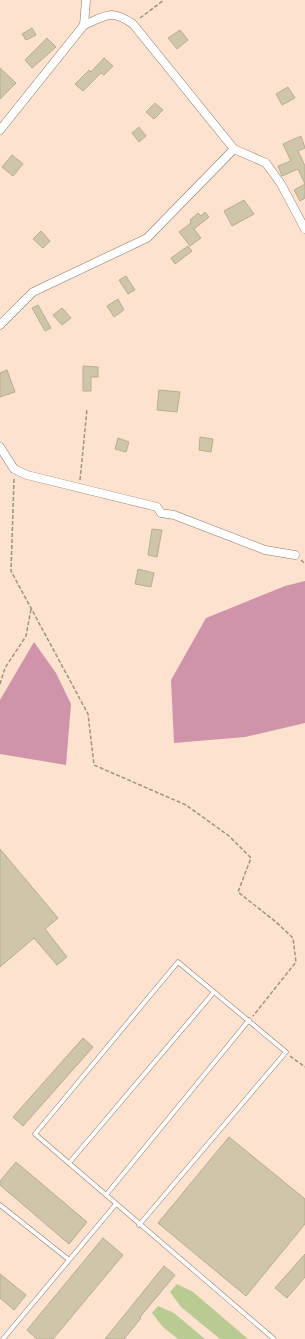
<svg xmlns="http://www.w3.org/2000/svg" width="305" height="1339" viewBox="0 0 305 1339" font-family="Manrope,sans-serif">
<rect width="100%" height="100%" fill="#fde3cf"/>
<g fill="#cf94aa">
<path d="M305 581V723L245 737 174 743 171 680 206 618 285 586Z"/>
<path d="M34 642 56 673 71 704 66 765 0 754V700Z"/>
</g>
<g fill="#b9ca92">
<path d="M177 1284 193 1292 248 1339H220L181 1307 170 1292Z"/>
<path d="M158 1306 174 1313 205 1339H178L163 1327 152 1313Z"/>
</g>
<g fill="#cfc5a9" stroke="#b7ad91">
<path d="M32 28 36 35 26 40 22 34Z"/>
<path d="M180 30 188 40 177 49 168 38Z"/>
<path d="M47 38 56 47 32 68 25 60Z"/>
<path d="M104 58 113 66 104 75 101 73 83 91 75 84 89 70 91 72Z"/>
<path d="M0 68 16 83 0 99Z"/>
<path d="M288 87 295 98 282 105 276 94Z"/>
<path d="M155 103 163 110 154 119 146 112Z"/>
<path d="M139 127 146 136 139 142 132 133Z"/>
<path d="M301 136 305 148 298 151 305 166V198L300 201 294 190 305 184 298 169 282 176 278 166 291 161 283 144Z"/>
<path d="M12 155 23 164 13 176 2 167Z"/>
<path d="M244 200 254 214 232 226 224 211Z"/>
<path d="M205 212 209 217 194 229 201 238 190 246 179 232 191 223 190 220 198 213 201 216Z"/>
<path d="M41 231 50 241 43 248 33 239Z"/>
<path d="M188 246 192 251 175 264 171 258Z"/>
<path d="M126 276 135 290 128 294 119 280Z"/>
<path d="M118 299 124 310 114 317 107 306Z"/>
<path d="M38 305 51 328 45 331 32 308Z"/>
<path d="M62 308 71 318 62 325 53 315Z"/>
<path d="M83 366 98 367V377H91V391H83Z"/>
<path d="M7 370 15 392 0 397V373Z"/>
<path d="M159 390 180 392 177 412 157 410Z"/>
<path d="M200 437 213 439 211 452 199 450Z"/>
<path d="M118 438 129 442 126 452 115 449Z"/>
<path d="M152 529 162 530 157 557 148 555Z"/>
<path d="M138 569 154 573 151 587 135 584Z"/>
<path d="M0 849 58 918 45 929 67 957 57 965 34 938 0 967Z"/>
<path d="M83 1038 93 1047 23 1126 13 1117Z"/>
<path d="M229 1137 305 1199V1224L246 1296 158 1223Z"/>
<path d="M16 1162 87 1222 69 1244 0 1185V1181Z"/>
<path d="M103 1238 123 1255 53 1339H37L27 1330Z"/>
<path d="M305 1254V1277L287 1298 275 1288Z"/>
<path d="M164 1266 175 1275 140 1317 141 1318 124 1339H105Z"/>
<path d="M0 1274 26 1295 14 1310 0 1298Z"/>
</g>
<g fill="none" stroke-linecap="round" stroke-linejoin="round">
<g stroke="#907866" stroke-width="5">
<g id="lane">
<path d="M69 1163 214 992"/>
<path d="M106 1195 249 1020"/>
<path d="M0 1205 68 1259"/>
<path d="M139 1225 286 1052 178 962 35 1134 274 1339"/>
<path d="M3 1339 116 1204"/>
</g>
</g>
<g stroke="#907866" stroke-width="9">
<g id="street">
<path d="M84 25C107 15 111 9 133 24L234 149 266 163 281 184 305 229"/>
<path d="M0 130 84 25 86 0"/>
<path d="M0 325 33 292 147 238 234 149"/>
<path d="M0 447 14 469 27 475 157 507 161 513 174 515 265 550 295 555"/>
</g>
</g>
<g stroke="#a29082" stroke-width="1.5" stroke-dasharray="4 2" stroke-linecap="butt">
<path d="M140 18 164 0"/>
<path d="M14 479 11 571 88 714 94 765 186 805 229 836 251 858 238 892 276 922 293 938 296 962 253 1016"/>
<path d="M80 480 87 409"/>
<path d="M301 560 305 564"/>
<path d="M0 684 5 668 26 636 31 609"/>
<path d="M290 1056 305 1067"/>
</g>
<use href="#lane" stroke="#fff" stroke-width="4"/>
<use href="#street" stroke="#fff" stroke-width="8"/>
</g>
</svg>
